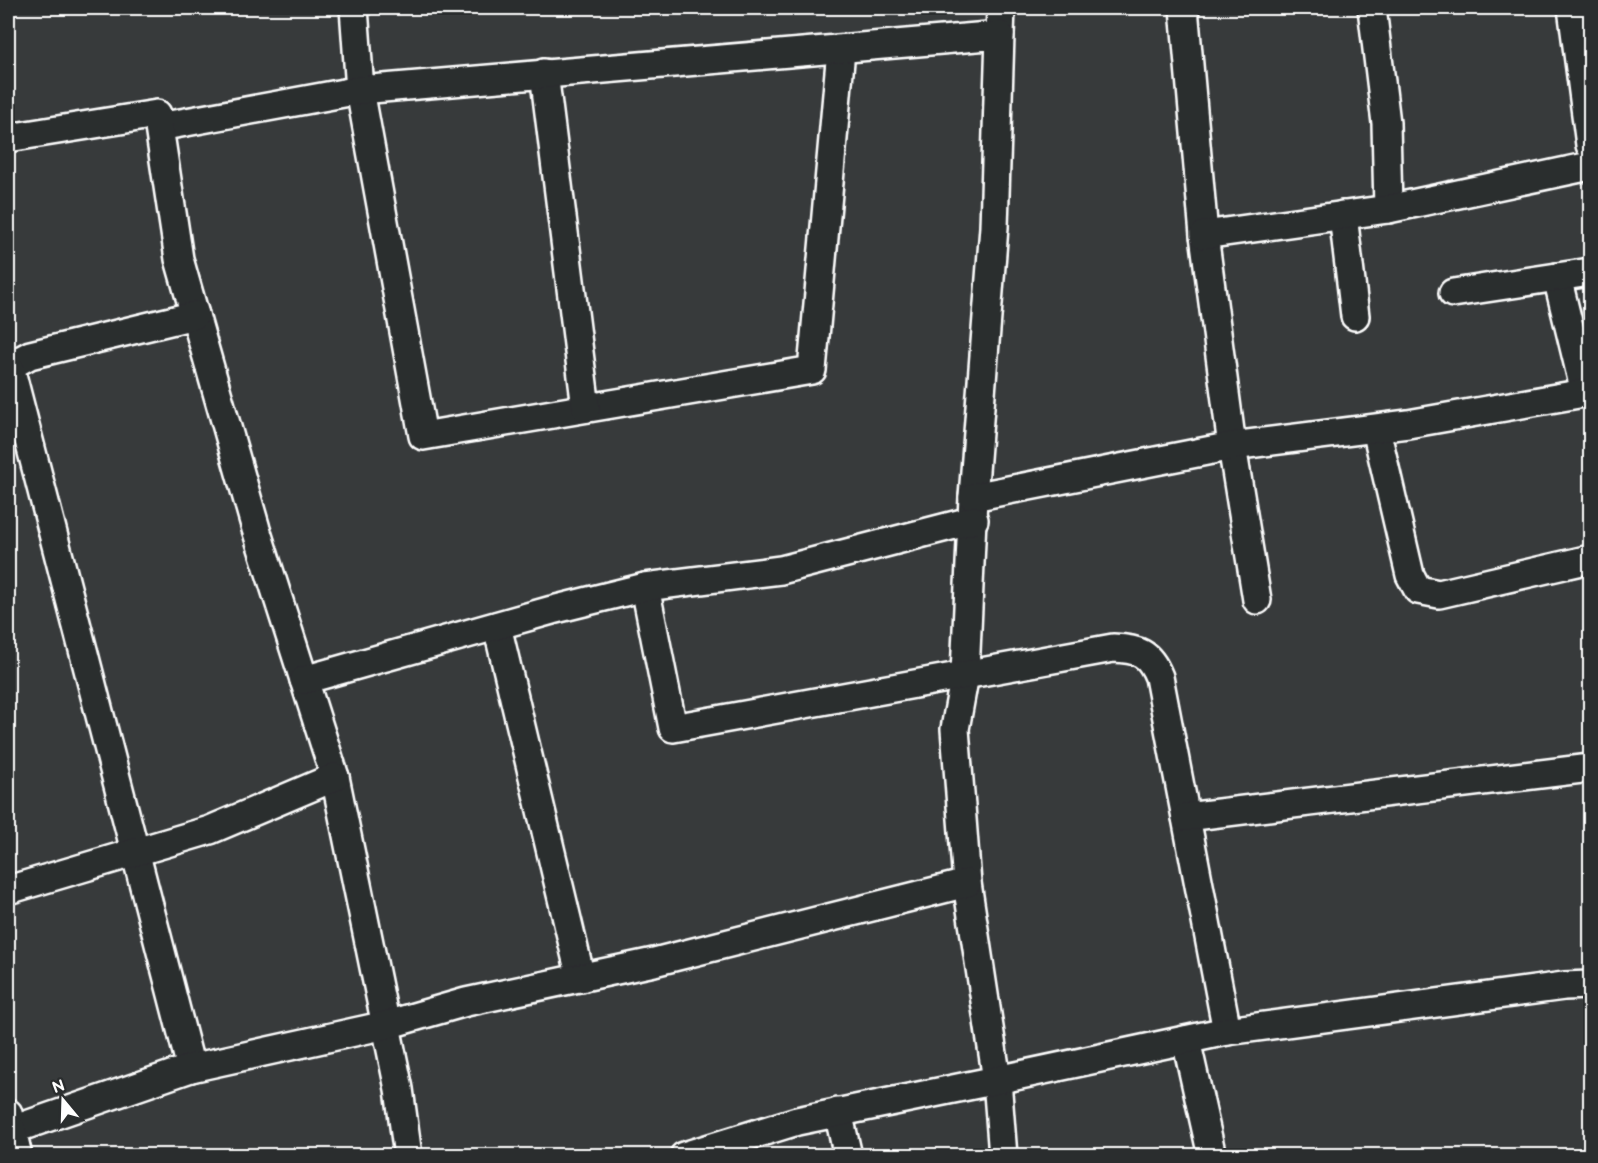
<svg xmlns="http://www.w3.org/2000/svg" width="1598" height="1163" viewBox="0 0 1598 1163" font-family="'Balsamiq Sans',sans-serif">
<rect width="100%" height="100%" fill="#373a3b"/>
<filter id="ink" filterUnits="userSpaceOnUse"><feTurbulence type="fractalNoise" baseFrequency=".0167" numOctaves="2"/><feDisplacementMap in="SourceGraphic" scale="12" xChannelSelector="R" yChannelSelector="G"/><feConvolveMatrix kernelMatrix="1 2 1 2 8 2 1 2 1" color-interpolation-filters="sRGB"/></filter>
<g filter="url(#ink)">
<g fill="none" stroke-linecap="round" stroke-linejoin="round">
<g stroke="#fff" stroke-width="32">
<g id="street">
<path d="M354 8 360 90 423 436 812 370 841 50"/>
<path d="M1184 8 1204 235 1232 446 1257 600"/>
<path d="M1372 8 1386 123 1388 209"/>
<path d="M1572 8 1590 145"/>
<path d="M1000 35 1001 8"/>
<path d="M544 73 586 408"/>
<path d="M159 127 360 90 1000 35 994 227 973 497 965 674 955 729 967 883 997 1080 1003 1156"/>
<path d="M8 138 157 114 179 259 256 529 335 777 399 1089 408 1156"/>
<path d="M1343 215 1355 316"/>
<path d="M1204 235 1388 209 1590 166"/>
<path d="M1557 277 1585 392"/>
<path d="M1453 293 1590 272"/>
<path d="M8 367 30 355 195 315"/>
<path d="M10 367 191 1068"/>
<path d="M1376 429 1410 575 1418 590 1439 594 1590 559"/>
<path d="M973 497 1232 446 1408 424 1590 392"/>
<path d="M645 587 673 728 1113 648C1138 649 1149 652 1159 677L1227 1031"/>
<path d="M497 626 581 978"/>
<path d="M304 680 552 610 645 587 781 570 974 520"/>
<path d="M1186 817 1590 768"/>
<path d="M8 890 210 830 335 777"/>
<path d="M1186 1040 1212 1156"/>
<path d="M838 1112 848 1156"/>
<path d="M8 1113 12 1130 191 1068 386 1025 466 1002 654 962 967 883"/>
<path d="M12 1130 18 1156"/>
<path d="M684 1156 797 1121 997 1080 1227 1031 1564 986 1590 985"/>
</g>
</g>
<use href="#street" stroke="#2a2d2e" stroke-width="27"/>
</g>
</g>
<rect width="1598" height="1163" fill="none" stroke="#2a2d2e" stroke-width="30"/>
<rect x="15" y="15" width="1568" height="1133" fill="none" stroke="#fff" stroke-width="2" filter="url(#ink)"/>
<g transform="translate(63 1100) rotate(341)" stroke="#2a2d2e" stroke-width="4.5" paint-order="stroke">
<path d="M0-4.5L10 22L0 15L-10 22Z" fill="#ffffff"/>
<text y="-9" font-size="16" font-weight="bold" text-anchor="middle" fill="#ffffff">N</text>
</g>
</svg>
